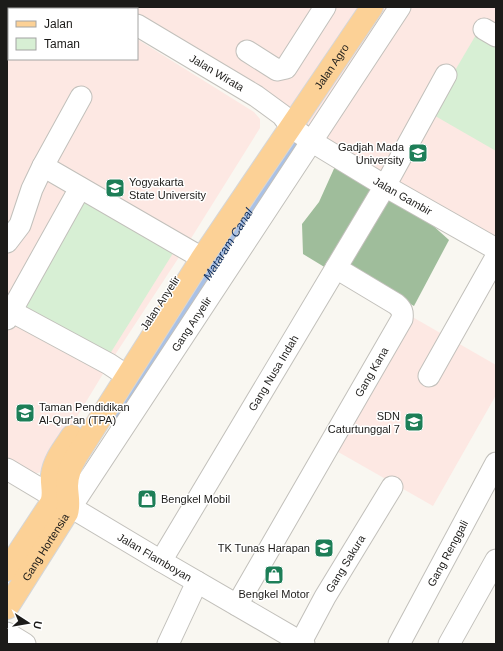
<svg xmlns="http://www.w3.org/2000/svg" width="503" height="651" viewBox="0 0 503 651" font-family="Helvetica,sans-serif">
<rect width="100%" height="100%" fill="#f9f7f1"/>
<g fill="#fde8e3">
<path d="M7 7H86L89 9H9V59H137V39L254 112 260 119V128L185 248 109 364 47 466 41 472 34 474 7 460Z"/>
<path d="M116 7H496V255L137 20V9H120Z"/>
<path d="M409 315 496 365V395L433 506 333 449Z"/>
</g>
<g fill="#d7efd4">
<path d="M480 28 496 38V151L430 113Z"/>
<path d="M87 197 175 250 108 357 23 306Z"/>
</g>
<g fill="#9fbd9b">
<path d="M337 162 376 187 326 268 303 254 302 224 319 202Z"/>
<path d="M391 188 449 240 414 306 345 268Z"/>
</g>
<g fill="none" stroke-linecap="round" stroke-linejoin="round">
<path stroke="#a9c1e6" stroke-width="17" id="s1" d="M120 415 293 142"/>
<g stroke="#c2c0bb" stroke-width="23">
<g id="minor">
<path d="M107 7 110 9"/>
<path id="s2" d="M137 25 256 96 282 115 291 127 311 141 385 186 496 249"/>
<path d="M484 29 496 36"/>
<path d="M247 51 277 70 286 68 325 7"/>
<path d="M43 166 202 258"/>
<path d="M7 242 20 225 32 189 43 166 81 97"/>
<path d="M7 309 109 364 127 376"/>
<path d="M7 319 80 188"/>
<path d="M429 376 496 257"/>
<path id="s3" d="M7 469 161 561 304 644"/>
<path id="s4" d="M71 507 400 7"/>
<path id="s5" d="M161 561 385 186 446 75"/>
<path id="s6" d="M237 605 402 319C403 312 402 309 396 304L336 268"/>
<path d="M7 633 25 644"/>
<path id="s7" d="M301 642 325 597 392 487"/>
<path d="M168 644 197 582"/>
<path id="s8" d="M399 644 496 463"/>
<path d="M449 644 496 560"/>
</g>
</g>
<g stroke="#d6d6d6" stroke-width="24">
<g id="major">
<path d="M7 570 51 503C55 494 51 485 52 475 54 460 64 448 72 436"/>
<path id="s9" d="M7 608 67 513C70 504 67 495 67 486 67 475 71 465 77 455L202 258 372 7"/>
</g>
</g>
<use href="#minor" stroke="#fff" stroke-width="21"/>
<use href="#major" stroke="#fcd196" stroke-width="22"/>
</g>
<defs>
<g id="university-square" transform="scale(1)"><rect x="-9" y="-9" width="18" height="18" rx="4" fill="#1d7e57" stroke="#fff"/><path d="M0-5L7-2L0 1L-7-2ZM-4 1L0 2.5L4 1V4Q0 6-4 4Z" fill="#fff"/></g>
<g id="school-square" transform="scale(1)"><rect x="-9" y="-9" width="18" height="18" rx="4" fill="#1d7e57" stroke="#fff"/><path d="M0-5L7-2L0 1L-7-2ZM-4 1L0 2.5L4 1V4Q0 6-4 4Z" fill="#fff"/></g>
<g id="shop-square" transform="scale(1)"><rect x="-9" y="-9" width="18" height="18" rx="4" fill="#1d7e57" stroke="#fff"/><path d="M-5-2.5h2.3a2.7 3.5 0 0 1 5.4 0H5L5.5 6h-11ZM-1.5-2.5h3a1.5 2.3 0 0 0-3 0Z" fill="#fff"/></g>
</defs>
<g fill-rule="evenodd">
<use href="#university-square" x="418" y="153"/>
<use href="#university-square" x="115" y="188"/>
<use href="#school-square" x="25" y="413"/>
<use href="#school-square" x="414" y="422"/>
<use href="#shop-square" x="147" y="499"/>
<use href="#school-square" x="324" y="548"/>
<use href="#shop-square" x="274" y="575"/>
</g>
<g text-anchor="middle" stroke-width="3" stroke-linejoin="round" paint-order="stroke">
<g font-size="11" fill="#1c1b19" stroke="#fff">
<text dy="4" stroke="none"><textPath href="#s9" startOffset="637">Jalan Agro</textPath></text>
<text dy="4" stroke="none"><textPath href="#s2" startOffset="93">Jalan Wirata</textPath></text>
<text dy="4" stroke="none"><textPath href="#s2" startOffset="317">Jalan Gambir</textPath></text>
<text transform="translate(160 303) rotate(-57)" y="4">Jalan Anyelir</text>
<text dy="4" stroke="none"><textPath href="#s4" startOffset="219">Gang Anyelir</textPath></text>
<text dy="4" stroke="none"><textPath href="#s6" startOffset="269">Gang Kana</textPath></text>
<text dy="4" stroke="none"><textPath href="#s5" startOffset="219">Gang Nusa Indah</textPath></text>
<text dy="4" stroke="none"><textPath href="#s9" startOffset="72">Gang Hortensia</textPath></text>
<text dy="4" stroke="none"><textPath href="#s8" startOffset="103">Gang Renggali</textPath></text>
<text dy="4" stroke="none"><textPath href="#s3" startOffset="172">Jalan Flamboyan</textPath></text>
<text dy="4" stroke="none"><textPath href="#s7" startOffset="90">Gang Sakura</textPath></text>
</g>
<g font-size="11" fill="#1c1b19" stroke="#fff" text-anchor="end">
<text x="404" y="151">Gadjah Mada<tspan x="404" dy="13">University</tspan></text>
<text x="129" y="186" text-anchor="start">Yogyakarta<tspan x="129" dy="13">State University</tspan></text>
<text x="39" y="411" text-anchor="start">Taman Pendidikan<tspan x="39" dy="13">Al-Qur'an (TPA)</tspan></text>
<text x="400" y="420">SDN<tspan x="400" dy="13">Caturtunggal 7</tspan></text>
<text x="161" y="503" text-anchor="start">Bengkel Mobil</text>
<text x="310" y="552">TK Tunas Harapan</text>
<text x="274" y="598" text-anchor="middle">Bengkel Motor</text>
</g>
<g font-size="12" font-style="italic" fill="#0d2a57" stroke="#fff">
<text dy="4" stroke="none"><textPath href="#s1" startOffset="202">Mataram Canal</textPath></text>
</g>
</g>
<rect width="503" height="651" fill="none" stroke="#1c1b19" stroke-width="16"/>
<rect x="8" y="8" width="130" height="52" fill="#ffffff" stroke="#a4a4a3"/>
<rect x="16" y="21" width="20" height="6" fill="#fcd196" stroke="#a4a4a3"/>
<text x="44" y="28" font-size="12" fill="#1c1b19">Jalan</text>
<rect x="16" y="38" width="20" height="12" fill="#d7efd4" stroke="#a4a4a3"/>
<text x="44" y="48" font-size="12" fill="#1c1b19">Taman</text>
<g transform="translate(28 623) rotate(102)" stroke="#ffffff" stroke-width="3" paint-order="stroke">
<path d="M0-3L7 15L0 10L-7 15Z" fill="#1c1b19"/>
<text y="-6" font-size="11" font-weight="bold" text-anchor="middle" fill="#1c1b19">U</text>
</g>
</svg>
